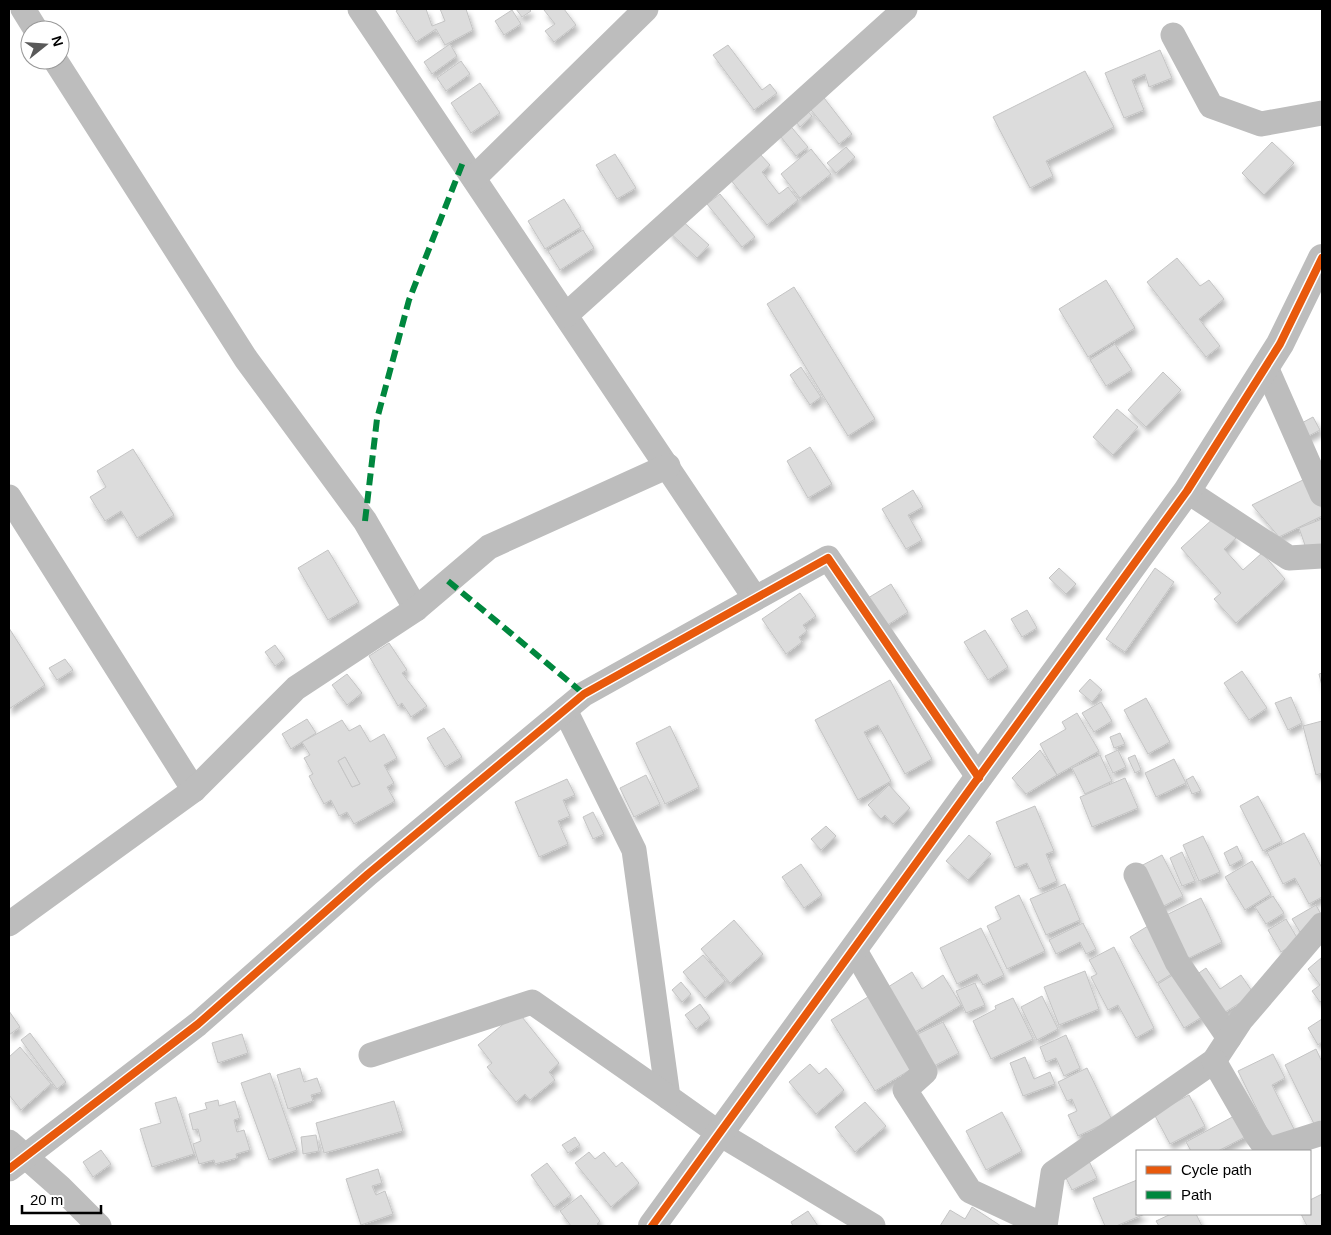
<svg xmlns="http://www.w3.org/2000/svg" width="1331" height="1235" viewBox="0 0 1331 1235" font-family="Helvetica,sans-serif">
<defs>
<filter id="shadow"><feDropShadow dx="3" dy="5.5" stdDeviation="2.5" flood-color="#0004"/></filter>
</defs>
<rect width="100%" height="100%" fill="#fff"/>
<g fill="#dcdcdc" stroke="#c4c4c4" fill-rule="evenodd" filter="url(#shadow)">
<path d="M399 9H426L432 26 445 21 440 9H466L473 30 445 45 436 29 416 42 396 11Z"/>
<path d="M516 9H529L531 11 522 17Z"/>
<path d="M546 9H564L576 25 554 42 545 31 555 24 544 10Z"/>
<path d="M512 10 521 24 504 35 495 21Z"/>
<path d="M450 44 457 56 432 74 424 62Z"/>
<path d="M728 45 762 90 770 84 777 93 754 110 713 55Z"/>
<path d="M1160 50 1172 78 1149 87 1145 74 1132 80 1144 110 1124 118 1105 73Z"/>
<path d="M461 61 470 74 446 91 437 78Z"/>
<path d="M1085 71 1114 127 1046 161 1053 176 1030 188 993 117Z"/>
<path d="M480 83 500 113 471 133 451 103Z"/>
<path d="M821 94 852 134 839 144 807 105Z"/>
<path d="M805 108 812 116 800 127 793 118Z"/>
<path d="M788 123 808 147 796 156 777 132Z"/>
<path d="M1272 142 1294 163 1264 195 1242 173Z"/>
<path d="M846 147 855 157 836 173 827 163Z"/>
<path d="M811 149 831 174 800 198 781 174Z"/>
<path d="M615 154 636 188 617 199 596 165Z"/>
<path d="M760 154 770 165 762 172 779 194 788 187 798 200 767 225 730 179Z"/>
<path d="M720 194 755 237 742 247 707 204Z"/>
<path d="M564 199 581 227 545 249 528 221Z"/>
<path d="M679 218 709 245 697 258 668 231Z"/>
<path d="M583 230 594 248 560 270 548 251Z"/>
<path d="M1177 258 1200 286 1209 280 1224 299 1199 319 1220 346 1206 357 1147 282Z"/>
<path d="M1106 280 1135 328 1088 357 1059 309Z"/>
<path d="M794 287 875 419 848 436 767 304Z"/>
<path d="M1115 344 1132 370 1106 386 1090 360Z"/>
<path d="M801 367 821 397 810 405 790 375Z"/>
<path d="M1163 372 1181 390 1146 427 1128 410Z"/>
<path d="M1117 409 1138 427 1113 455 1093 437Z"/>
<path d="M1313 417 1320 430 1303 439 1296 426Z"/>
<path d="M810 447 832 484 808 498 787 461Z"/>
<path d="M133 449 174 515 137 538 121 511 105 521 90 497 106 487 97 471Z"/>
<path d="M1307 478 1322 509V516L1279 537 1252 505Z"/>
<path d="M913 490 923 507 908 515 922 540 906 549 882 509Z"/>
<path d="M1216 516 1236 538 1224 549 1243 570 1262 553 1285 579 1236 623 1214 599 1221 593 1181 548Z"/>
<path d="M1322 519V545L1307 551 1299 528Z"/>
<path d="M328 550 359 602 328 620 298 568Z"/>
<path d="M1059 568 1076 584 1066 594 1049 578Z"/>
<path d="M1155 568 1174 582 1125 652 1106 639Z"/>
<path d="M891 584 908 612 886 626 868 598Z"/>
<path d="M800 593 816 616 803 625 807 631 799 637 802 642 786 654 762 619Z"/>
<path d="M1027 610 1037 628 1022 637 1011 619Z"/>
<path d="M9 628 45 685 9 709Z"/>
<path d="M985 630 1008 667 988 680 964 642Z"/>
<path d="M389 643 407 670 402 673 427 706 411 717 402 703 398 706 369 656Z"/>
<path d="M275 645 285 659 275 666 265 652Z"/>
<path d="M65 659 73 670 57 680 49 668Z"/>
<path d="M1242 671 1267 708 1249 720 1224 683Z"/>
<path d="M1322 673V686L1319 674Z"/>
<path d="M347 674 362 693 347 705 332 685Z"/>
<path d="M1090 679 1102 690 1092 702 1079 691Z"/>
<path d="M890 680 932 759 905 774 878 725 864 732 891 781 858 800 815 720Z"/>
<path d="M1291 697 1302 723 1288 730 1275 703Z"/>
<path d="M1146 698 1170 742 1148 754 1124 710Z"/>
<path d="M1101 702 1112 721 1094 732 1082 713Z"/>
<path d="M1077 713 1099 751 1057 775 1040 744 1066 729 1062 722Z"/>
<path d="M307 719 316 733 291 749 282 734Z"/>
<path d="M342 720 349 731 360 725 370 742 384 734 397 758 384 765 394 783 387 787 395 801 354 824 347 812 339 816 331 800 324 804 309 776 313 774 304 758 310 755 302 742ZM345 757 360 784 352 787 338 761Z"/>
<path d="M1322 721V773L1316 775 1303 726Z"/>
<path d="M670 726 699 787 665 804 636 743Z"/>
<path d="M444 728 462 757 445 767 427 738Z"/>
<path d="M1120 733 1125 744 1114 748 1110 737Z"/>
<path d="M1040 750 1057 775 1026 794 1012 778Z"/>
<path d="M1118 750 1126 767 1113 773 1105 756Z"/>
<path d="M1100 755 1112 781 1085 794 1072 768Z"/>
<path d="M1135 755 1141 770 1135 773 1128 758Z"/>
<path d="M345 757 360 784 352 787 338 761Z"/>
<path d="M1174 759 1186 783 1156 797 1145 773Z"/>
<path d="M646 775 660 804 634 817 620 788Z"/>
<path d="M1193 776 1201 791 1192 794 1186 780Z"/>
<path d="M1125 778 1138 808 1092 827 1080 797Z"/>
<path d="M567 779 575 795 563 800 570 816 558 821 568 844 539 857 515 802Z"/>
<path d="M889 785 910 808 893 824 885 815 881 819 868 805Z"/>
<path d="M1258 796 1282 841 1263 851 1240 806Z"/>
<path d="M1035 806 1054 851 1046 854 1057 881 1039 889 1027 863 1015 868 996 822Z"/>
<path d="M593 812 604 834 593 839 583 817Z"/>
<path d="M826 826 836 836 821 850 811 839Z"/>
<path d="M1304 833 1322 868V897L1309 904 1295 878 1283 884 1267 852Z"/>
<path d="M969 835 991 854 968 880 946 861Z"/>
<path d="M1203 836 1220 872 1199 881 1183 845Z"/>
<path d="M1237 846 1243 859 1230 866 1224 853Z"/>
<path d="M1182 852 1195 881 1182 886 1170 858Z"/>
<path d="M1162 855 1183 896 1158 909 1137 868Z"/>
<path d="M1252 861 1271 894 1245 910 1225 877Z"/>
<path d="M801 864 822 895 804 908 782 877Z"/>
<path d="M1065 884 1080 920 1046 935 1030 899Z"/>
<path d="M1019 895 1045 951 1007 969 987 926 1001 919 995 907Z"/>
<path d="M1273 896 1284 913 1266 924 1255 907Z"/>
<path d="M1201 898 1222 942 1183 961 1162 917Z"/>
<path d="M1316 905 1322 916 1300 932 1292 919Z"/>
<path d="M1286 919 1299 941 1281 952 1268 930Z"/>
<path d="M734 920 763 954 730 983 701 949Z"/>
<path d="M1083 923 1096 949 1086 954 1080 942 1056 954 1049 940Z"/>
<path d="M1148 926 1175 972 1157 983 1130 937Z"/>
<path d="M981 928 1004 975 983 985 977 974 957 984 940 948Z"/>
<path d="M1114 947 1154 1028 1136 1038 1118 1005 1108 1010 1091 977 1097 974 1089 960Z"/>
<path d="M703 955 725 981 705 998 683 972Z"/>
<path d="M1321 958 1322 1000 1320 1002 1312 991 1320 985 1308 969Z"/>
<path d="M1206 968 1220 989 1241 975 1254 994 1219 1016 1193 977Z"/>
<path d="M1085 971 1099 1009 1059 1025 1044 987Z"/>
<path d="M912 972 922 989 943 975 961 1005 915 1032 888 987Z"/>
<path d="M1176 973 1202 1017 1184 1028 1158 984Z"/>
<path d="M681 982 691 994 682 1002 672 990Z"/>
<path d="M975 983 985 1005 966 1013 956 991Z"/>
<path d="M871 995 915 1067 875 1091 831 1020Z"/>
<path d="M1042 996 1058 1029 1037 1040 1021 1007Z"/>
<path d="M1013 998 1033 1039 991 1059 973 1021 996 1009 995 1006Z"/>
<path d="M700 1004 710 1018 696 1029 685 1015Z"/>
<path d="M9 1011 20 1027 9 1035Z"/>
<path d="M518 1012 559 1063 549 1072 555 1080 530 1100 525 1094 516 1102 487 1067 492 1063 478 1045Z"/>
<path d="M1322 1019V1042L1318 1045 1308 1028Z"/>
<path d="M943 1022 959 1053 934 1066 918 1034Z"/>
<path d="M30 1033 66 1082 57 1089 21 1040Z"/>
<path d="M242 1034 248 1053 218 1063 212 1043Z"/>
<path d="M1066 1035 1080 1068 1064 1076 1056 1058 1046 1062 1040 1047Z"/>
<path d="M20 1047 51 1084 21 1110 9 1095V1057Z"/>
<path d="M1316 1049 1322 1062V1130L1318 1132 1285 1065Z"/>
<path d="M1273 1054 1285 1078 1272 1085 1297 1135 1275 1146 1238 1071Z"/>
<path d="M1025 1057 1034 1079 1050 1072 1055 1084 1023 1096 1010 1063Z"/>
<path d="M810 1064 819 1074 826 1068 844 1090 816 1114 789 1082Z"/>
<path d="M300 1068 304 1082 317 1078 322 1092 311 1095 313 1101 288 1109 277 1075Z"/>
<path d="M1087 1068 1112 1120 1078 1136 1068 1115 1077 1111 1072 1099 1067 1101 1058 1082Z"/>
<path d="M270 1073 297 1150 269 1160 241 1083Z"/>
<path d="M1189 1095 1205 1126 1170 1144 1154 1114Z"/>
<path d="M176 1097 194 1154 152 1167 140 1129 161 1123 155 1103Z"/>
<path d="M218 1100 219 1106 235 1101 240 1118 234 1120 237 1132 244 1130 250 1150 236 1154 237 1158 215 1164 214 1160 199 1164 193 1144 201 1141 198 1129 193 1130 189 1114 207 1109 205 1103Z"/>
<path d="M394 1101 403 1131 324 1153 316 1123Z"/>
<path d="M865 1102 886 1126 855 1152 835 1127Z"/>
<path d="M1002 1112 1022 1151 986 1170 966 1131Z"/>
<path d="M1236 1115 1247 1136 1218 1151H1191L1186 1142Z"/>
<path d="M316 1135 319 1151 303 1154 301 1137Z"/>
<path d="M575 1137 580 1145 568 1153 562 1145Z"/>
<path d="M101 1150 111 1164 93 1177 83 1162Z"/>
<path d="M589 1152 595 1159 604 1152 616 1167 622 1162 639 1183 611 1207 575 1163Z"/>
<path d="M1089 1161 1097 1178 1072 1190 1064 1174Z"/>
<path d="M547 1163 571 1195 554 1207 531 1175Z"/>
<path d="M378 1169 382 1183 372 1186 376 1195 385 1191 393 1214 361 1225 346 1179Z"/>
<path d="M1137 1180V1214H1145L1116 1226H1105L1093 1198Z"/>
<path d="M1322 1194V1226H1307L1301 1214H1310V1200Z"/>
<path d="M581 1195 600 1221 597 1224 599 1226H571L560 1211Z"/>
<path d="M972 1207 1001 1226H940L950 1210 965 1219Z"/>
<path d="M808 1211 818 1226H793L791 1222Z"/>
<path d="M1171 1214H1196L1202 1226H1159L1156 1221Z"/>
</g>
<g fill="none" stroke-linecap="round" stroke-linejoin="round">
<g stroke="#bdbdbd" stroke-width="25">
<path d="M23 9 36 30"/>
<path d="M360 9 755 598"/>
<path d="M1173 35 1211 106 1261 124 1322 113"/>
<path d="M55 60 246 359 365 521 416 609"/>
<path d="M474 178 646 9"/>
<path d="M566 315 905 9"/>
<path d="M1266 367 1322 494"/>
<path d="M1187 491 1289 558 1322 556"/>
<path d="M9 497 194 790"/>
<path d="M565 710 634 850 668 1097 720 1134 873 1226"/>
<path d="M1136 875 1177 962 1229 1038"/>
<path d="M9 924 194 790 296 688 416 609 489 547 668 466"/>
<path d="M854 949 925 1072 905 1090 970 1191 1045 1226 1053 1173 1214 1061 1241 1020 1322 925"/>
<path d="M371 1055 532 1002 668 1097"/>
<path d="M1214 1061 1256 1134 1263 1144 1271 1149 1322 1133"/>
<path d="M9 1142 60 1187 99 1226"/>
<path d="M9 1169 198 1024 368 874 584 694 828 558 979 778"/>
</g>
<path stroke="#bdbdbd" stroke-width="28" d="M652 1226 1187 491 1280 344 1322 258"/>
<g stroke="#00873e" stroke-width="6" stroke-dasharray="12 6" stroke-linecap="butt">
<path d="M365 521 377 419 409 300 463 162"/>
<path d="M448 581 584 694"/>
</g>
<g stroke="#fff" stroke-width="11">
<g id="cycleway">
<path d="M9 1169 198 1024 368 874 584 694 828 558 979 778"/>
<path d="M652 1226 1187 491 1280 344 1322 258"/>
</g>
</g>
<use href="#cycleway" stroke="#e8590c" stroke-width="8"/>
</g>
<rect width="1331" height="1235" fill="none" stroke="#000000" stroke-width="20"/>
<rect x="1136" y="1150" width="175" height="65" fill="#ffffff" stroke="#999999"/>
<rect x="1146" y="1166" width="25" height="8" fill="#e8590c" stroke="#999999"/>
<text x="1181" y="1175" font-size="15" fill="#000000">Cycle path</text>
<rect x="1146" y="1191" width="25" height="8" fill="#00873e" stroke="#999999"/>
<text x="1181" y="1200" font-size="15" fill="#000000">Path</text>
<g transform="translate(45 45) rotate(73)"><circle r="24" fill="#ffffff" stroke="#999999"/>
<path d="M0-4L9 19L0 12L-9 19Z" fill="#595959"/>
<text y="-8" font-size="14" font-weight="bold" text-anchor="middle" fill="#000000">N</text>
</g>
<path d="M22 1205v8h79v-8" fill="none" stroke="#000000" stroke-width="2.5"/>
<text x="30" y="1205" font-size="15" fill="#000000" stroke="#ffffff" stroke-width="4" paint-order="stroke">20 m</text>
</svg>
